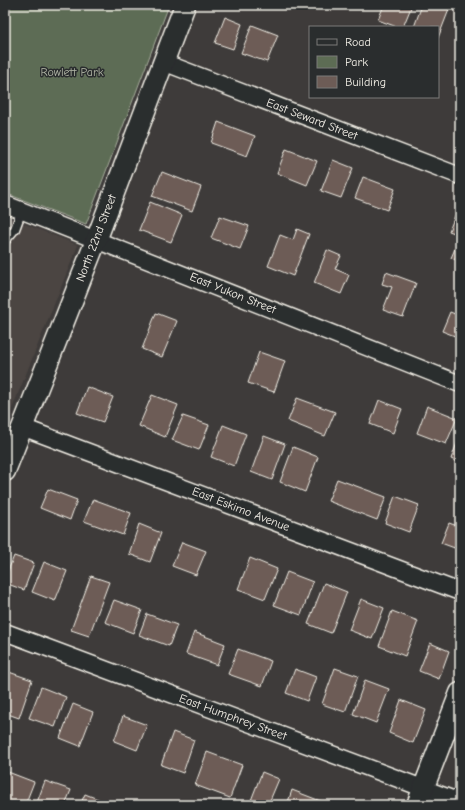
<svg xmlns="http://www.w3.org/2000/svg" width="465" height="810" viewBox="0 0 465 810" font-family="'Comic Neue',sans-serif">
<rect width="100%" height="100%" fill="#3e3b3a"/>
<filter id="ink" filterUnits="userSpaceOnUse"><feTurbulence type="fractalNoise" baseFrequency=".025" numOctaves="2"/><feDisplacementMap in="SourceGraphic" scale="8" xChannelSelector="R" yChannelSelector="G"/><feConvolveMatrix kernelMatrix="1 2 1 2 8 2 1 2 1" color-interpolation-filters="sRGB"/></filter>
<g filter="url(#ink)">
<path fill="#4c4542" d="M5 216 78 245 5 426Z"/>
<path fill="#5d6c54" stroke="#a8ae9e" d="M5 5H169L86 224 5 193Z"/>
<g fill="#6d5c56" stroke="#f4f1e8">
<path d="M384 5H412L403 27H397L378 20Z"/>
<path d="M422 5 450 7 438 38V27H414Z"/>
<path d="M225 17 242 24 233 49 215 43Z"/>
<path d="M252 25 278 35 267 62 241 53Z"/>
<path d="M218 122 255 136 247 156 211 143Z"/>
<path d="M286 149 317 161 307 185 277 173Z"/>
<path d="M333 160 353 168 341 198 321 191Z"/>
<path d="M162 172 201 187 192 211 152 196Z"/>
<path d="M363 177 395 189 387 210 355 198Z"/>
<path d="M150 202 182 215 171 242 139 230Z"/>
<path d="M458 208 460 209V235L449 231Z"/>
<path d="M220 216 249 226 240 249 211 238Z"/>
<path d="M297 229 309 234 293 276 268 266 280 235 293 240Z"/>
<path d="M460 237V261L451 258Z"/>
<path d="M327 250 341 256 335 269 349 275 341 294 314 283Z"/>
<path d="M386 272 416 283 403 317 383 310 392 287 382 284Z"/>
<path d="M450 312 460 316V338L442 331Z"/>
<path d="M156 313 177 321 162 357 142 349Z"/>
<path d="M259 352 285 361 274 392 248 383Z"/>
<path d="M87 387 113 397 103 422 77 413Z"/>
<path d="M152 395 178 405 165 437 139 426Z"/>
<path d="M297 398 335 412 325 436 288 421Z"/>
<path d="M379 400 402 409 393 433 370 424Z"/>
<path d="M427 406 457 418 446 444 417 433Z"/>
<path d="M183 416 209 425 199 450 172 440Z"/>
<path d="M223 425 246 434 234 466 211 457Z"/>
<path d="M460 435V463L451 459Z"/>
<path d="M264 436 285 444 272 480 251 472Z"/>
<path d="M293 447 318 457 305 492 280 482Z"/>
<path d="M337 479 386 497 377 520 328 501Z"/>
<path d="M48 489 77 500 70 520 40 508Z"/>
<path d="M395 496 419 505 409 532 385 523Z"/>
<path d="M93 499 131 513 123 535 84 521Z"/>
<path d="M449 523 460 527V550L441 543Z"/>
<path d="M139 524 161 533 150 562 129 554Z"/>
<path d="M182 542 206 551 196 575 172 566Z"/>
<path d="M14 556 34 563 24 590 5 583V578Z"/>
<path d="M250 558 277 569 265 599 238 589Z"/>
<path d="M44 562 67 571 55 601 32 592Z"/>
<path d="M287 572 313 582 301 615 274 605Z"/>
<path d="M91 576 109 582 89 636 71 630Z"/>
<path d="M324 583 347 592 331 633 308 624Z"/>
<path d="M361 599 384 608 372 639 349 630Z"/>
<path d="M114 600 142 610 133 633 105 622Z"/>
<path d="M392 611 418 621 405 656 379 646Z"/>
<path d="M147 614 177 625 169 646 139 635Z"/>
<path d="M194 632 225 644 217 665 186 654Z"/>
<path d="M430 643 449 651 439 679 419 671Z"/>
<path d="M238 649 271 661 262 686 228 674Z"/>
<path d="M335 668 358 676 345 712 322 704Z"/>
<path d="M295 669 316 677 307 701 286 693Z"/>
<path d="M6 671 32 680 19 718 5 713Z"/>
<path d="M365 680 389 689 376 723 353 714Z"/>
<path d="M41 687 66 697 55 727 29 718Z"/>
<path d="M401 700 426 710 413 743 389 733Z"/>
<path d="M73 704 93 712 80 746 60 738Z"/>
<path d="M123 716 147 725 137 750 114 741Z"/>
<path d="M173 732 194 740 183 773 161 765Z"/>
<path d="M207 752 242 765 230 798 195 785Z"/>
<path d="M8 772 34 782 25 805 15 803 14 805H5V780Z"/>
<path d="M262 772 279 779 268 805 250 803Z"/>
<path d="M45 781 71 790 65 805H36Z"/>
<path d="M292 790 323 802 322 805H287Z"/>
<path d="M85 794 108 803 107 805H80Z"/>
<path d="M118 802 126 805H117Z"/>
</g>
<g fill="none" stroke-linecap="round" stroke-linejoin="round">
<g stroke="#f4f1e8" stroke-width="11">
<path id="service" d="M5 241 15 229 22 210"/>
</g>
<g stroke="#f4f1e8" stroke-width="19">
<g id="minor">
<path d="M163 62 460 176"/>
<path d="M5 204 460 384"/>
<path d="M22 427 460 592"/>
<path d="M5 632 460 802"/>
</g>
</g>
<g stroke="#f4f1e8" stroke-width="23">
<g id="tertiary">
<path d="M5 471 97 238 185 5"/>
<path d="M417 805 460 693"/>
</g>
</g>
<use href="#service" stroke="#2a2d2e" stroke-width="8"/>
<use href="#minor" stroke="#2a2d2e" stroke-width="16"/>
<use href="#tertiary" stroke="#2a2d2e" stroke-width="20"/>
</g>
</g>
<g text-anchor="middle" stroke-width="3" stroke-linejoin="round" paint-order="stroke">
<g font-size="12" fill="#b0b5a5" stroke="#2a2d2e">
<text x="72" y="76">Rowlett Park</text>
</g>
<g font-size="12" fill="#f4f1e8" stroke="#2a2d2e">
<text transform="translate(312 119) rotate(21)" y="4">East Seward Street</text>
<text transform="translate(96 238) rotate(-69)" y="4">North 22nd Street</text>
<text transform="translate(233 293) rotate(22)" y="4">East Yukon Street</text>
<text transform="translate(241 509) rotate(21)" y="4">East Eskimo Avenue</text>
<text transform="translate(233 717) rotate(20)" y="4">East Humphrey Street</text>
</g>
</g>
<rect width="465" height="810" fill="none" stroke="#2a2d2e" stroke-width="20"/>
<rect x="10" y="10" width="445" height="790" fill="none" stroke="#f4f1e8" stroke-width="1.5" filter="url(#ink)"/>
<rect x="309" y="26" width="130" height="72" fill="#2a2d2e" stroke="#7b7b78"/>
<rect x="317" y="39" width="20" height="6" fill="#2a2d2e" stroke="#7b7b78"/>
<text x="345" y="46" font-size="12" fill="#f4f1e8">Road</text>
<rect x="317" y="56" width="20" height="12" fill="#5d6c54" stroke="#7b7b78"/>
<text x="345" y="66" font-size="12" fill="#f4f1e8">Park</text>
<rect x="317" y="76" width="20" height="12" fill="#6d5c56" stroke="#7b7b78"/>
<text x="345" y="86" font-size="12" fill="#f4f1e8">Building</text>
</svg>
